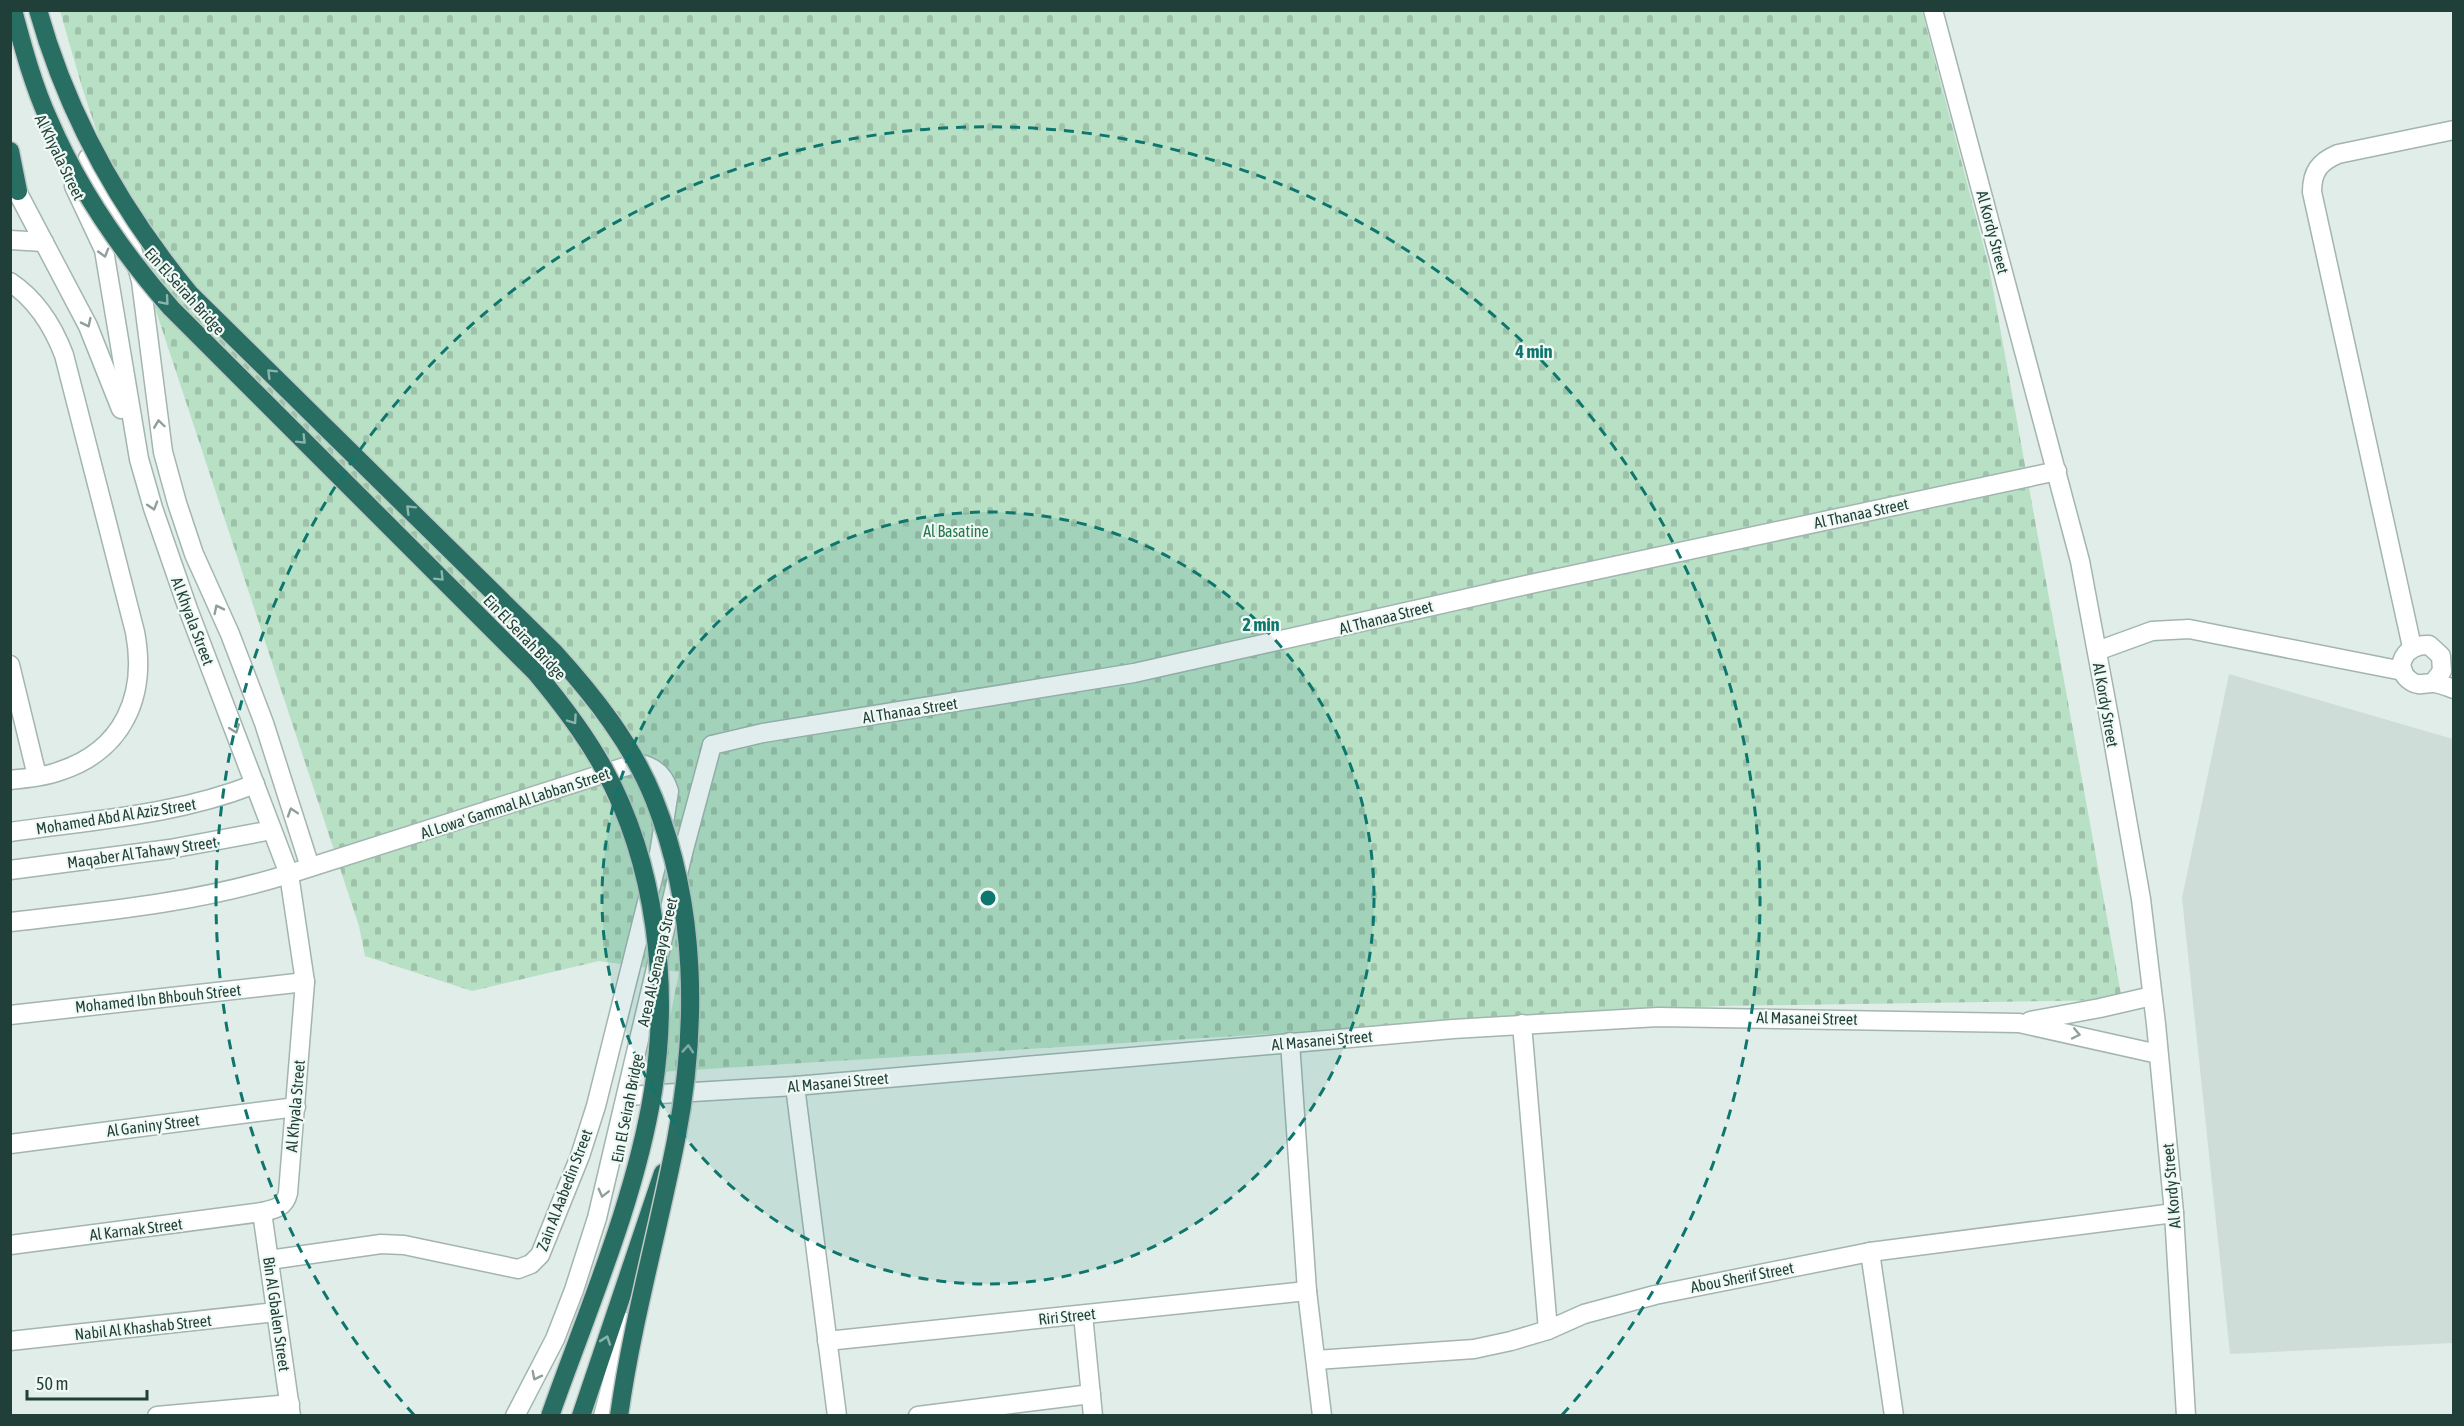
<svg xmlns="http://www.w3.org/2000/svg" width="2464" height="1426" viewBox="0 0 2464 1426" font-family="'Asap Condensed',sans-serif">
<defs>
<pattern id="cemetery-stones" width="16" height="16" patternUnits="userSpaceOnUse" patternTransform="scale(1.5)"><rect width="16" height="16" fill="#b7e0c4"/><path d="M2 7V4a2 2 0 0 1 4 0v3zM10 15v-3a2 2 0 0 1 4 0v3z" fill="#9dc1a9"/></pattern>
</defs>
<rect width="100%" height="100%" fill="#e0ede8"/>
<path fill="#ceddd7" d="M2229 674 2453 739V1343L2230 1354 2182 898Z"/>
<path fill="url(#cemetery-stones)" d="M60 11H1922L1989 267 2122 1000 1720 1006 659 1072 679 972 599 961 472 991 365 956 359 926 335 853 82 87Z"/>
<g fill="none" stroke-linecap="round" stroke-linejoin="round">
<g stroke="#a2b5b0" stroke-width="21">
<g id="minor">
<path d="M10 240 44 242"/>
<path d="M10 282C37 300 53 326 64 355L135 632C147 695 124 750 60 771 45 777 27 778 10 780"/>
<path d="M2412 647 2312 192C2312 172 2319 162 2338 154L2454 130"/>
<path d="M2097 651 2152 631 2189 629 2403 671"/>
<path d="M10 665 37 776"/>
<path d="M2433 683 2442 671 2441 656 2429 645C2406 643 2390 668 2412 682 2420 687 2426 682 2435 683 2441 684 2448 687 2454 689"/>
<path d="M712 745 763 733 1134 673 1526 585 2057 471"/>
<path d="M10 832C93 820 177 815 255 784"/>
<path d="M10 870 170 849 272 830"/>
<path d="M10 922C107 911 196 903 289 874L305 982 288 1193C285 1207 275 1209 262 1212L10 1245"/>
<path d="M10 1015 305 982"/>
<path d="M1522 1024 1548 1330"/>
<path d="M1290 1042 1307 1291 1322 1416"/>
<path d="M795 1086 837 1416"/>
<path d="M10 1144 296 1107"/>
<path d="M262 1212 291 1416"/>
<path d="M1870 1252 1894 1416"/>
<path d="M269 1260 381 1244 404 1245 518 1269 531 1264 540 1255 580 1156 596 1106 659 854"/>
<path d="M1083 1315 1093 1416"/>
<path d="M10 1341 276 1312"/>
<path d="M827 1341 1307 1291"/>
<path d="M1316 1360 1474 1349 1511 1341 1548 1330 1584 1314 1655 1295 1870 1252 2174 1213"/>
<path d="M157 1416 290 1404"/>
<path d="M918 1416 1091 1394"/>
</g>
</g>
<g stroke="#a2b5b0" stroke-width="21">
<g id="tertiary">
<path d="M1933 10 2080 561 2111 728 2141 899 2156 1024 2174 1213 2186 1416"/>
<path d="M88 158 131 245 141 281 163 452 177 503 194 554 230 634 264 723 310 867"/>
<path d="M10 178 88 326 121 409"/>
<path d="M74 186 104 250 139 459 153 508 188 609 289 874 637 763C654 766 664 774 669 791L659 854 683 853"/>
<path d="M2030 1021 2100 1008 2152 996"/>
<path d="M627 1096 795 1086 1453 1029 1658 1017 2019 1023 2158 1054"/>
<path d="M515 1416 555 1339 574 1290 597 1218 683 853 712 745"/>
<path d="M603 1416 628 1322"/>
</g>
</g>
<g stroke="#c0c9c7" stroke-width="21">
<g id="motorway">
<path d="M10 151 18 191"/>
<path d="M581 1416 663 1173"/>
</g>
</g>
<use href="#minor" stroke="#fff" stroke-width="18"/>
<use href="#tertiary" stroke="#fff" stroke-width="18"/>
<use href="#motorway" stroke="#286e63" stroke-width="18"/>
<g stroke="#c0c9c7" stroke-width="21" stroke-linecap="butt">
<g id="motorway-bridge">
<path d="M13 10C23 47 33 85 49 120 79 190 121 251 171 308L536 673C561 703 585 734 604 769 656 864 670 986 653 1091 635 1202 587 1311 550 1416"/>
<path d="M38 10C68 117 120 209 190 294L555 653C594 696 632 744 654 799 697 907 698 1027 676 1140 658 1232 632 1323 619 1416"/>
</g>
</g>
<use href="#motorway-bridge" stroke="#286e63" stroke-width="18"/>
</g>
<defs><path id="oneway-chevron" d="M-2-3.5L2.5 0L-2 3.5" fill="none" stroke-width="1.6" stroke-linecap="round" stroke-linejoin="round" transform="scale(1.5)"/></defs>
<g stroke="#8f9f9c">
<use href="#oneway-chevron" transform="translate(104 253) rotate(74)"/>
<use href="#oneway-chevron" transform="translate(87 323) rotate(64)"/>
<use href="#oneway-chevron" transform="translate(159 424) rotate(-98)"/>
<use href="#oneway-chevron" transform="translate(153 506) rotate(73)"/>
<use href="#oneway-chevron" transform="translate(218 609) rotate(-116)"/>
<use href="#oneway-chevron" transform="translate(235 729) rotate(69)"/>
<use href="#oneway-chevron" transform="translate(292 812) rotate(-108)"/>
<use href="#oneway-chevron" transform="translate(2076 1034) rotate(12)"/>
<use href="#oneway-chevron" transform="translate(603 1193) rotate(104)"/>
<use href="#oneway-chevron" transform="translate(536 1376) rotate(117)"/>
</g>
<g stroke="#8cb4ac">
<use href="#oneway-chevron" transform="translate(165 301) rotate(49)"/>
<use href="#oneway-chevron" transform="translate(271 373) rotate(-135)"/>
<use href="#oneway-chevron" transform="translate(302 440) rotate(45)"/>
<use href="#oneway-chevron" transform="translate(410 509) rotate(-135)"/>
<use href="#oneway-chevron" transform="translate(440 577) rotate(45)"/>
<use href="#oneway-chevron" transform="translate(573 720) rotate(55)"/>
<use href="#oneway-chevron" transform="translate(688 1049) rotate(-86)"/>
<use href="#oneway-chevron" transform="translate(606 1340) rotate(-71)"/>
</g>
<circle cx="988" cy="898" r="386" fill="#0f766e" fill-opacity=".12"/>
<g fill="none" stroke="#0f766e" stroke-width="3" stroke-dasharray="10 8">
<circle cx="988" cy="898" r="386"/>
<path d="M414 1415A772 772 0 1 1 1562 1415"/>
</g>
<g text-anchor="middle" stroke-width="4.5" stroke-linejoin="round" paint-order="stroke">
<g font-size="16" fill="#1f3f38" stroke="#f1f9f5">
<text transform="translate(60 157) rotate(64)" y="6">Al Khyala Street</text>
<text transform="translate(1993 232) rotate(75)" y="6">Al Kordy Street</text>
<text transform="translate(185 291) rotate(48)" y="6">Ein El Seirah Bridge</text>
<text transform="translate(1861 513) rotate(-12)" y="6">Al Thanaa Street</text>
<text transform="translate(1386 617) rotate(-14)" y="6">Al Thanaa Street</text>
<text transform="translate(193 621) rotate(69)" y="6">Al Khyala Street</text>
<text transform="translate(525 637) rotate(46)" y="6">Ein El Seirah Bridge</text>
<text transform="translate(2106 705) rotate(80)" y="6">Al Kordy Street</text>
<text transform="translate(910 710) rotate(-9)" y="6">Al Thanaa Street</text>
<text transform="translate(515 803) rotate(-18)" y="6">Al Lowa' Gammal Al Labban Street</text>
<text transform="translate(116 816) rotate(-9)" y="6">Mohamed Abd Al Aziz Street</text>
<text transform="translate(142 852) rotate(-8)" y="6">Maqaber Al Tahawy Street</text>
<text transform="translate(657 962) rotate(-77)" y="6">Area Al Senaaya Street</text>
<text transform="translate(158 998) rotate(-6)" y="6">Mohamed Ibn Bhbouh Street</text>
<text transform="translate(1807 1018) rotate(1)" y="6">Al Masanei Street</text>
<text transform="translate(1322 1040) rotate(-5)" y="6">Al Masanei Street</text>
<text transform="translate(838 1082) rotate(-5)" y="6">Al Masanei Street</text>
<text transform="translate(295 1106) rotate(-85)" y="6">Al Khyala Street</text>
<text transform="translate(627 1108) rotate(-79)" y="6">Ein El Seirah Bridge</text>
<text transform="translate(153 1125) rotate(-7)" y="6">Al Ganiny Street</text>
<text transform="translate(2171 1186) rotate(-95)" y="6">Al Kordy Street</text>
<text transform="translate(564 1190) rotate(-69)" y="6">Zain Al Aabedin Street</text>
<text transform="translate(136 1229) rotate(-7)" y="6">Al Karnak Street</text>
<text transform="translate(1742 1277) rotate(-11)" y="6">Abou Sherif Street</text>
<text transform="translate(277 1314) rotate(82)" y="6">Bin Al Gbalen Street</text>
<text transform="translate(1067 1316) rotate(-6)" y="6">Riri Street</text>
<text transform="translate(143 1327) rotate(-6)" y="6">Nabil Al Khashab Street</text>
</g>
<g font-size="16" fill="#25794a" stroke="#f1f9f5">
<text x="956" y="537">Al Basatine</text>
</g>
</g>
<circle cx="988" cy="898" r="9" fill="#0f766e" stroke="#f1f9f5" stroke-width="3"/>
<g font-size="18" text-anchor="middle" font-weight="bold" fill="#0f766e" stroke="#f1f9f5" stroke-width="4.5" stroke-linejoin="round" paint-order="stroke">
<text x="1534" y="358">4 min</text>
<text x="1261" y="631">2 min</text>
</g>
<rect width="2464" height="1426" fill="none" stroke="#1f3f38" stroke-width="24"/>
<path d="M27 1390v9h120v-9" fill="none" stroke="#1f3f38" stroke-width="3"/>
<text x="36" y="1390" font-size="18" fill="#1f3f38" stroke="#f1f9f5" stroke-width="4.5" paint-order="stroke">50 m</text>
</svg>
